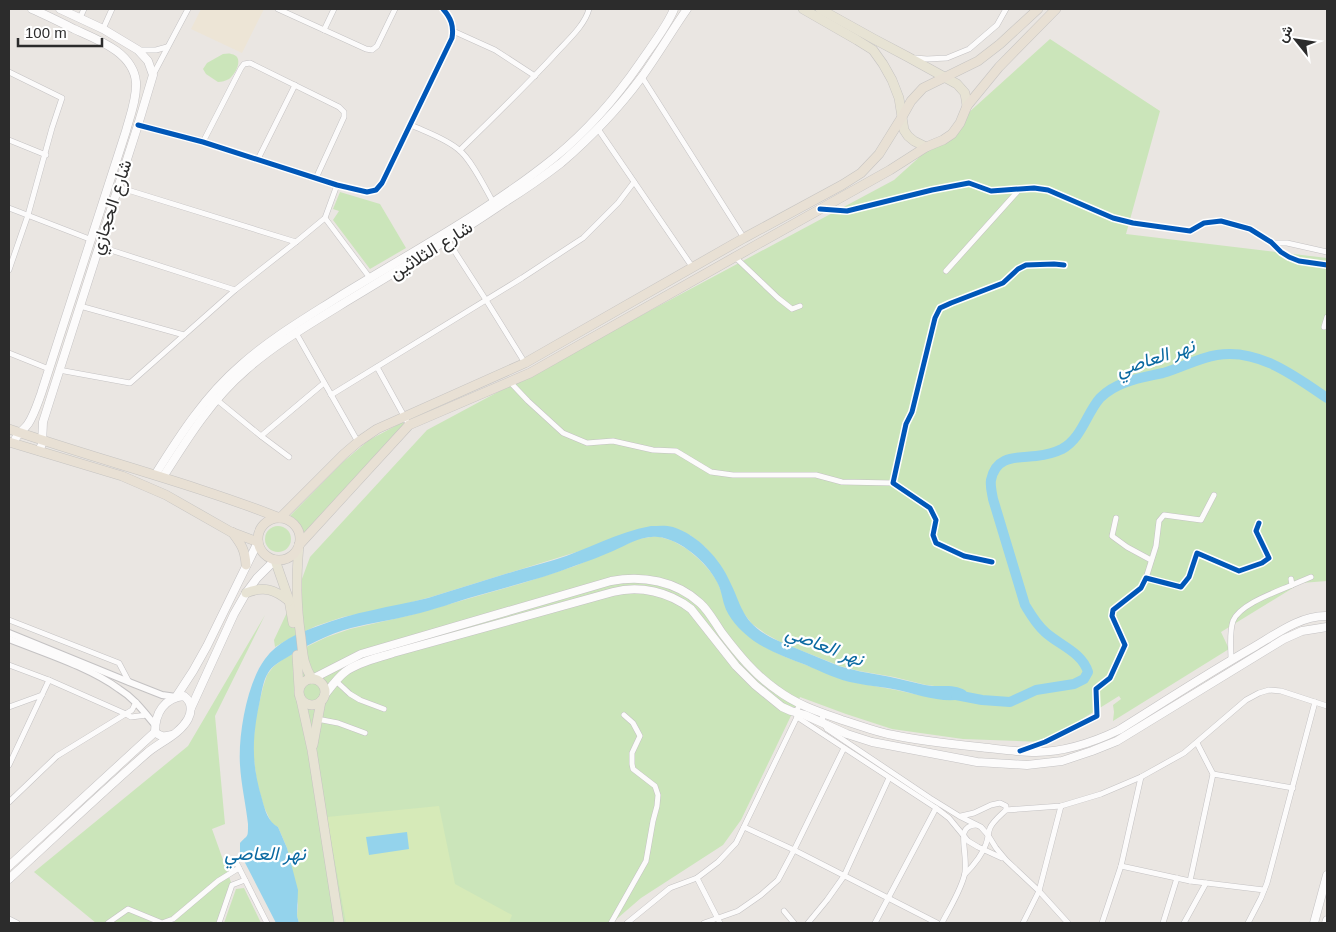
<svg xmlns="http://www.w3.org/2000/svg" width="1336" height="932" viewBox="0 0 1336 932" font-family="Helvetica,Vazirmatn,sans-serif">
<rect width="100%" height="100%" fill="#eae6e2"/>
<path fill="#ede5d6" d="M201 9H264L242 53 191 29Z"/>
<g fill="#cbe5ba">
<path d="M1050 39 1160 111 1126 234 1327 258V581L1301 583 1221 632 1229 649 1113 721 1114 712 1113 705 1121 699 1119 696 1045 742 963 739 892 729 846 714 800 697 741 820 723 845 641 898 612 923H299L297 916 298 905 287 848 278 827 272 824 264 807 257 783 253 752 255 721 263 687 267 675 273 667 283 659 308 646 327 637 350 629 411 615 523 583 575 566 638 539 657 536 673 541 687 549 700 560 710 571 717 581 723 596 725 606 765 647 783 656 847 681 896 690 919 695 950 686 943 687 926 685 894 677 859 671 840 666 782 643 766 634 752 624 742 611 717 561 705 547 690 535 619 536 583 550 431 597 389 608 343 617 316 626 287 640 275 647 274 640 299 587 310 557 427 430 894 180Z"/>
<path d="M223 54C226 54 229 53 231 54 245 56 236 74 229 79 225 81 222 82 218 82L206 74 203 69 207 63Z"/>
<path d="M340 192 380 204 406 248 370 269 333 220 339 211 333 209Z"/>
<path d="M403 422 404 424 301 537C299 528 296 523 288 518L343 462 369 440Z"/>
<circle cx="278" cy="539" r="13"/>
<path d="M265 615 215 716 225 824 212 829 232 885 217 923H96L34 872 188 746Z"/>
<path d="M244 888 261 923H224L236 889Z"/>
</g>
<path fill="#d6eab8" d="M439 806 455 884 512 915 509 923H346L327 817Z"/>
<g fill="#94d3ec">
<path d="M651 526C658 526 666 525 673 527 698 535 720 559 730 582 741 604 742 620 765 634 776 641 789 645 800 650 813 655 826 661 839 666 858 672 877 674 895 678 905 680 915 683 925 685 939 688 953 683 966 691L968 696C952 707 916 694 898 690 884 687 869 686 855 683 838 680 822 672 806 665 788 658 765 650 750 638 740 630 728 618 724 604 722 597 721 589 717 582 707 562 680 539 658 537 642 535 627 545 613 551 601 556 589 561 577 565 544 578 510 586 476 596 455 602 434 610 412 615 392 620 371 623 351 628 328 634 306 646 286 658 279 662 272 666 268 673 263 681 262 691 260 700 252 737 251 763 262 799 265 810 268 822 278 827L287 848 298 890 297 916 299 923H276L240 853V843C248 834 248 839 248 824 246 805 241 784 240 765 238 735 247 683 265 659 277 642 298 633 318 626 353 612 391 607 428 598 448 592 469 585 489 579 511 572 533 566 554 560 587 550 617 532 651 526Z"/>
<path d="M407 832 409 849 369 855 366 837Z"/>
</g>
<g fill="none" stroke-linecap="round" stroke-linejoin="round">
<path stroke="#94d3ec" stroke-width="10" d="M956 695 982 700 1010 702 1036 690 1074 684 1084 679 1088 672C1082 652 1059 645 1045 632 1036 624 1031 615 1025 605L993 499C992 493 990 486 991 480 996 455 1017 458 1036 456 1044 455 1054 453 1062 449 1082 438 1086 414 1100 398 1117 381 1141 378 1163 373 1181 368 1198 358 1217 355 1258 348 1295 376 1327 398"/>
<g stroke="#c4c2c3" stroke-width="6">
<g id="minor">
<path d="M278 9 366 49 372 50 377 46 395 9"/>
<path d="M80 18 84 9"/>
<path d="M103 29 112 9"/>
<path d="M324 30 334 9"/>
<path d="M453 31 495 50 535 76"/>
<path d="M139 50H156L167 47"/>
<path d="M915 58 927 59 947 58 969 49 997 25 1006 9"/>
<path d="M9 72 62 98 52 128 28 215 9 270"/>
<path d="M153 75 188 9"/>
<path d="M642 77 744 238"/>
<path d="M138 125 203 142 337 185 367 192 376 190 382 183 452 38C454 26 451 18 443 9"/>
<path d="M411 125C426 132 447 139 459 150 471 159 485 188 493 202"/>
<path d="M598 129 693 268"/>
<path d="M9 140 46 155"/>
<path d="M203 142 241 68 244 64 250 63 339 107 344 112V117L316 178"/>
<path d="M460 150C493 118 526 86 557 52 568 40 585 25 589 9"/>
<path d="M258 159 295 85"/>
<path d="M118 187 296 242"/>
<path d="M9 208 92 240"/>
<path d="M821 209 847 211 932 190 969 183 991 191 1034 188 1048 190 1113 218 1133 223 1190 231 1204 223 1221 221 1250 229 1271 242 1281 252 1289 257 1299 261 1327 265"/>
<path d="M325 218 370 278"/>
<path d="M448 241 486 300 525 363"/>
<path d="M1272 243H1287L1327 252"/>
<path d="M98 246 235 290"/>
<path d="M735 257 778 298 792 309 800 306"/>
<path d="M946 271 1019 190"/>
<path d="M80 306 184 335"/>
<path d="M1324 327 1327 317"/>
<path d="M296 333 358 442"/>
<path d="M9 353 49 369"/>
<path d="M377 367 409 425"/>
<path d="M59 370 130 383 235 290 296 242 325 218 337 185"/>
<path d="M510 382 528 401 563 433 587 443 613 441 653 450 676 451 711 472 733 475H816L842 482 893 483"/>
<path d="M331 395 522 278 583 238 618 203 634 182"/>
<path d="M217 400 261 436 289 457"/>
<path d="M261 436 324 383"/>
<path d="M1116 518 1112 536 1127 547 1151 560"/>
<path d="M992 562 964 556 936 543 933 535 936 520 930 508 893 483 906 424 912 412 935 318 940 308 951 303 1003 283 1018 269 1026 265 1054 264 1064 265"/>
<path d="M1146 578 1156 546 1159 521 1164 515 1201 520 1214 495"/>
<path d="M1292 585 1311 577"/>
<path d="M9 620 119 663 129 682"/>
<path d="M1231 660C1231 648 1229 633 1233 621 1240 604 1276 592 1292 585L1291 579"/>
<path d="M9 665 49 680 126 714 131 717 147 715"/>
<path d="M336 681 350 694 360 700 384 709"/>
<path d="M800 704 796 712 797 717 936 808 949 818 968 841 978 847 1002 858"/>
<path d="M9 707 42 695"/>
<path d="M822 713 823 722 827 729 930 798 959 816 981 827 988 835 996 848 1006 860 1039 891 1068 923"/>
<path d="M317 719 338 723 365 733"/>
<path d="M1023 750 1045 742 1097 716 1096 689 1110 678 1125 645 1112 616 1113 610 1141 588 1146 578 1181 587 1189 577 1197 553 1239 571 1262 563 1269 558 1256 531 1259 523"/>
<path d="M9 765 49 680"/>
<path d="M1213 774 1293 788"/>
<path d="M9 802 57 756 132 710 136 702"/>
<path d="M961 816 974 813 991 805 1000 803 1006 806V810"/>
<path d="M744 827 794 850 937 923"/>
<path d="M236 862 267 923"/>
<path d="M1121 866 1190 881 1264 890"/>
<path d="M965 874C973 866 982 855 986 844 988 839 988 833 990 828 993 821 1001 815 1006 810L1061 806 1101 794 1141 777 1184 753 1246 700 1259 693 1269 690 1281 691 1327 706"/>
<path d="M697 878 720 923"/>
<path d="M1190 881 1213 774 1197 743"/>
<path d="M784 911 794 923"/>
<path d="M9 919 17 923"/>
<path d="M108 923 128 909 162 923 173 919 218 881 239 868"/>
<path d="M219 923 232 885 245 880"/>
<path d="M611 923 646 861 653 821 657 806 658 795 655 786 633 769 632 764V753L640 736 633 723 624 715"/>
<path d="M627 923 670 888 697 878 718 862 736 843 797 717"/>
<path d="M704 923 738 911 761 895 778 880 794 850 844 748"/>
<path d="M808 923 827 900 844 876 889 778"/>
<path d="M875 923 936 808"/>
<path d="M942 923C949 909 963 887 965 872 967 861 962 841 964 833 966 827 971 825 976 825"/>
<path d="M1023 923 1039 891 1061 806"/>
<path d="M1102 923 1121 866 1141 777"/>
<path d="M1163 923 1177 878"/>
<path d="M1184 923 1206 883"/>
<path d="M1248 923 1261 898 1267 883 1315 702"/>
</g>
</g>
<g stroke="#c4c2c3" stroke-width="8">
<g id="tertiary">
<path d="M9 633 129 682 162 695 176 697"/>
<path d="M9 639C44 653 89 667 119 689 134 698 144 712 155 725"/>
</g>
</g>
<g stroke="#c4c2c3" stroke-width="9">
<g id="secondary">
<path d="M14 443C15 435 23 431 28 424 34 415 37 405 41 394L126 131C130 116 137 98 136 82 133 52 98 40 74 29 60 22 46 15 32 9"/>
<path d="M39 451 42 444 43 422 49 403 138 125 153 75 148 61 138 50 103 29 60 9"/>
<path d="M155 475C180 435 205 396 241 365 270 339 304 319 337 298 410 253 487 212 554 158 587 131 616 98 640 63 650 48 668 25 674 9"/>
<path d="M163 477C187 439 211 400 246 370 274 345 307 326 339 306 395 272 451 239 505 202 524 190 543 177 561 163 590 138 618 109 641 78 657 56 671 32 687 9"/>
<path d="M312 679 361 654 611 581C643 575 676 581 700 603 709 611 715 623 722 633 738 654 755 675 777 690 797 705 819 712 842 720 859 725 876 732 893 735 921 741 950 744 979 747 998 749 1017 752 1036 752 1064 752 1094 742 1119 730 1164 702 1208 673 1254 647 1276 634 1301 615 1327 616"/>
<path d="M324 696C331 687 337 678 345 672 358 662 378 658 393 653L613 592C640 585 669 592 691 609L736 666 755 685 782 707 791 711 805 715 847 734 872 742 977 762 1027 765 1062 761 1092 751 1117 741 1284 639 1302 631 1327 627"/>
<path d="M176 697 193 671 207 646 258 542"/>
<path d="M191 708 234 614 246 593 257 578 275 560"/>
<path d="M9 866 155 732"/>
<path d="M9 879C55 837 100 794 147 753 160 742 179 735 188 719 192 711 192 702 184 696 164 698 155 713 155 732 161 737 164 737 171 735"/>
<path d="M1314 923 1327 875"/>
<path d="M1326 923 1327 920"/>
</g>
</g>
<g stroke="#c6c4c2" stroke-width="10">
<g id="primary">
<path d="M803 9 857 40 873 50 883 64 892 80 899 98 904 130 908 136 914 141 926 147"/>
<path d="M820 9 874 39 908 57 957 84 965 93 967 106"/>
<path d="M299 545C296 579 296 604 301 638 303 656 303 664 312 679"/>
<path d="M275 560 289 600 293 623"/>
<path d="M246 593C264 586 274 589 289 601"/>
<path d="M297 655 299 688"/>
<circle cx="312" cy="692" r="13"/>
<path d="M301 700 312 750 339 923"/>
<path d="M313 745 321 701"/>
</g>
</g>
<g stroke="#c6c4c2" stroke-width="10">
<g id="trunk">
<path d="M9 429C99 460 191 483 280 518L344 454 358 442 377 429 525 363 744 238 842 185 861 173 879 154 902 117 911 101 923 88 978 61 1000 44 1038 9"/>
<path d="M9 442 122 476 166 495 231 532 258 542"/>
<circle cx="279" cy="539" r="21"/>
<path d="M232 532C241 544 245 549 246 565"/>
<path d="M299 545 409 425 530 373 758 244 890 170 926 147 943 140 952 134 960 123 967 106 999 67 1056 9"/>
</g>
</g>
<use href="#minor" stroke="#fcfbfb" stroke-width="5"/>
<use href="#tertiary" stroke="#fcfbfb" stroke-width="6"/>
<use href="#secondary" stroke="#fcfbfb" stroke-width="8"/>
<use href="#primary" stroke="#e7e3d4" stroke-width="9"/>
<use href="#trunk" stroke="#e8e0d4" stroke-width="9"/>
<g stroke="#fff" stroke-width="8">
<g id="cycleway">
<path d="M138 125 203 142 337 185 367 192 376 190 382 183 452 38C454 26 451 18 443 9"/>
<path d="M820 209 847 211 932 190 969 183 991 191 1034 188 1048 190 1113 218 1133 223 1190 231 1204 223 1221 221 1250 229 1271 242 1281 252 1289 257 1299 261 1327 265"/>
<path d="M992 562 964 556 936 543 933 535 936 520 930 508 893 483 906 424 912 412 935 318 940 308 951 303 1003 283 1018 269 1026 265 1054 264 1064 265"/>
<path d="M1020 751 1045 742 1097 716 1096 689 1110 678 1125 645 1112 616 1113 610 1141 588 1146 578 1181 587 1189 577 1197 553 1239 571 1262 563 1269 558 1256 531 1259 523"/>
</g>
</g>
<use href="#cycleway" stroke="#0057b8" stroke-width="5"/>
</g>
<g text-anchor="middle" stroke-width="4.5" stroke-linejoin="round" paint-order="stroke">
<g font-size="18" fill="#2c2c2c" stroke="#fff">
<text transform="translate(111 207) rotate(-72)" y="6">شارع الحجازي</text>
<text transform="translate(431 250) rotate(-32)" y="6">شارع الثلاثين</text>
</g>
<g font-size="19" font-style="italic" fill="#0a69a1" stroke="#fff">
<text transform="translate(1155 357) rotate(-18)" y="7">نهر العاصي</text>
<text transform="translate(825 645) rotate(21)" y="7">نهر العاصي</text>
<text x="265" y="860">نهر العاصي</text>
</g>
</g>
<rect width="1336" height="932" fill="none" stroke="#2c2c2c" stroke-width="20"/>
<g transform="translate(1296 40) rotate(300)" stroke="#ffffff" stroke-width="4" paint-order="stroke">
<path d="M0-4L9 19L0 12L-9 19Z" fill="#2c2c2c"/>
<text y="-8" font-size="14" font-weight="bold" text-anchor="middle" fill="#2c2c2c">ش</text>
</g>
<path d="M18 38v8h84v-8" fill="none" stroke="#2c2c2c" stroke-width="2.5"/>
<text x="25" y="38" font-size="15" fill="#2c2c2c" stroke="#ffffff" stroke-width="4" paint-order="stroke">100 m</text>
</svg>
